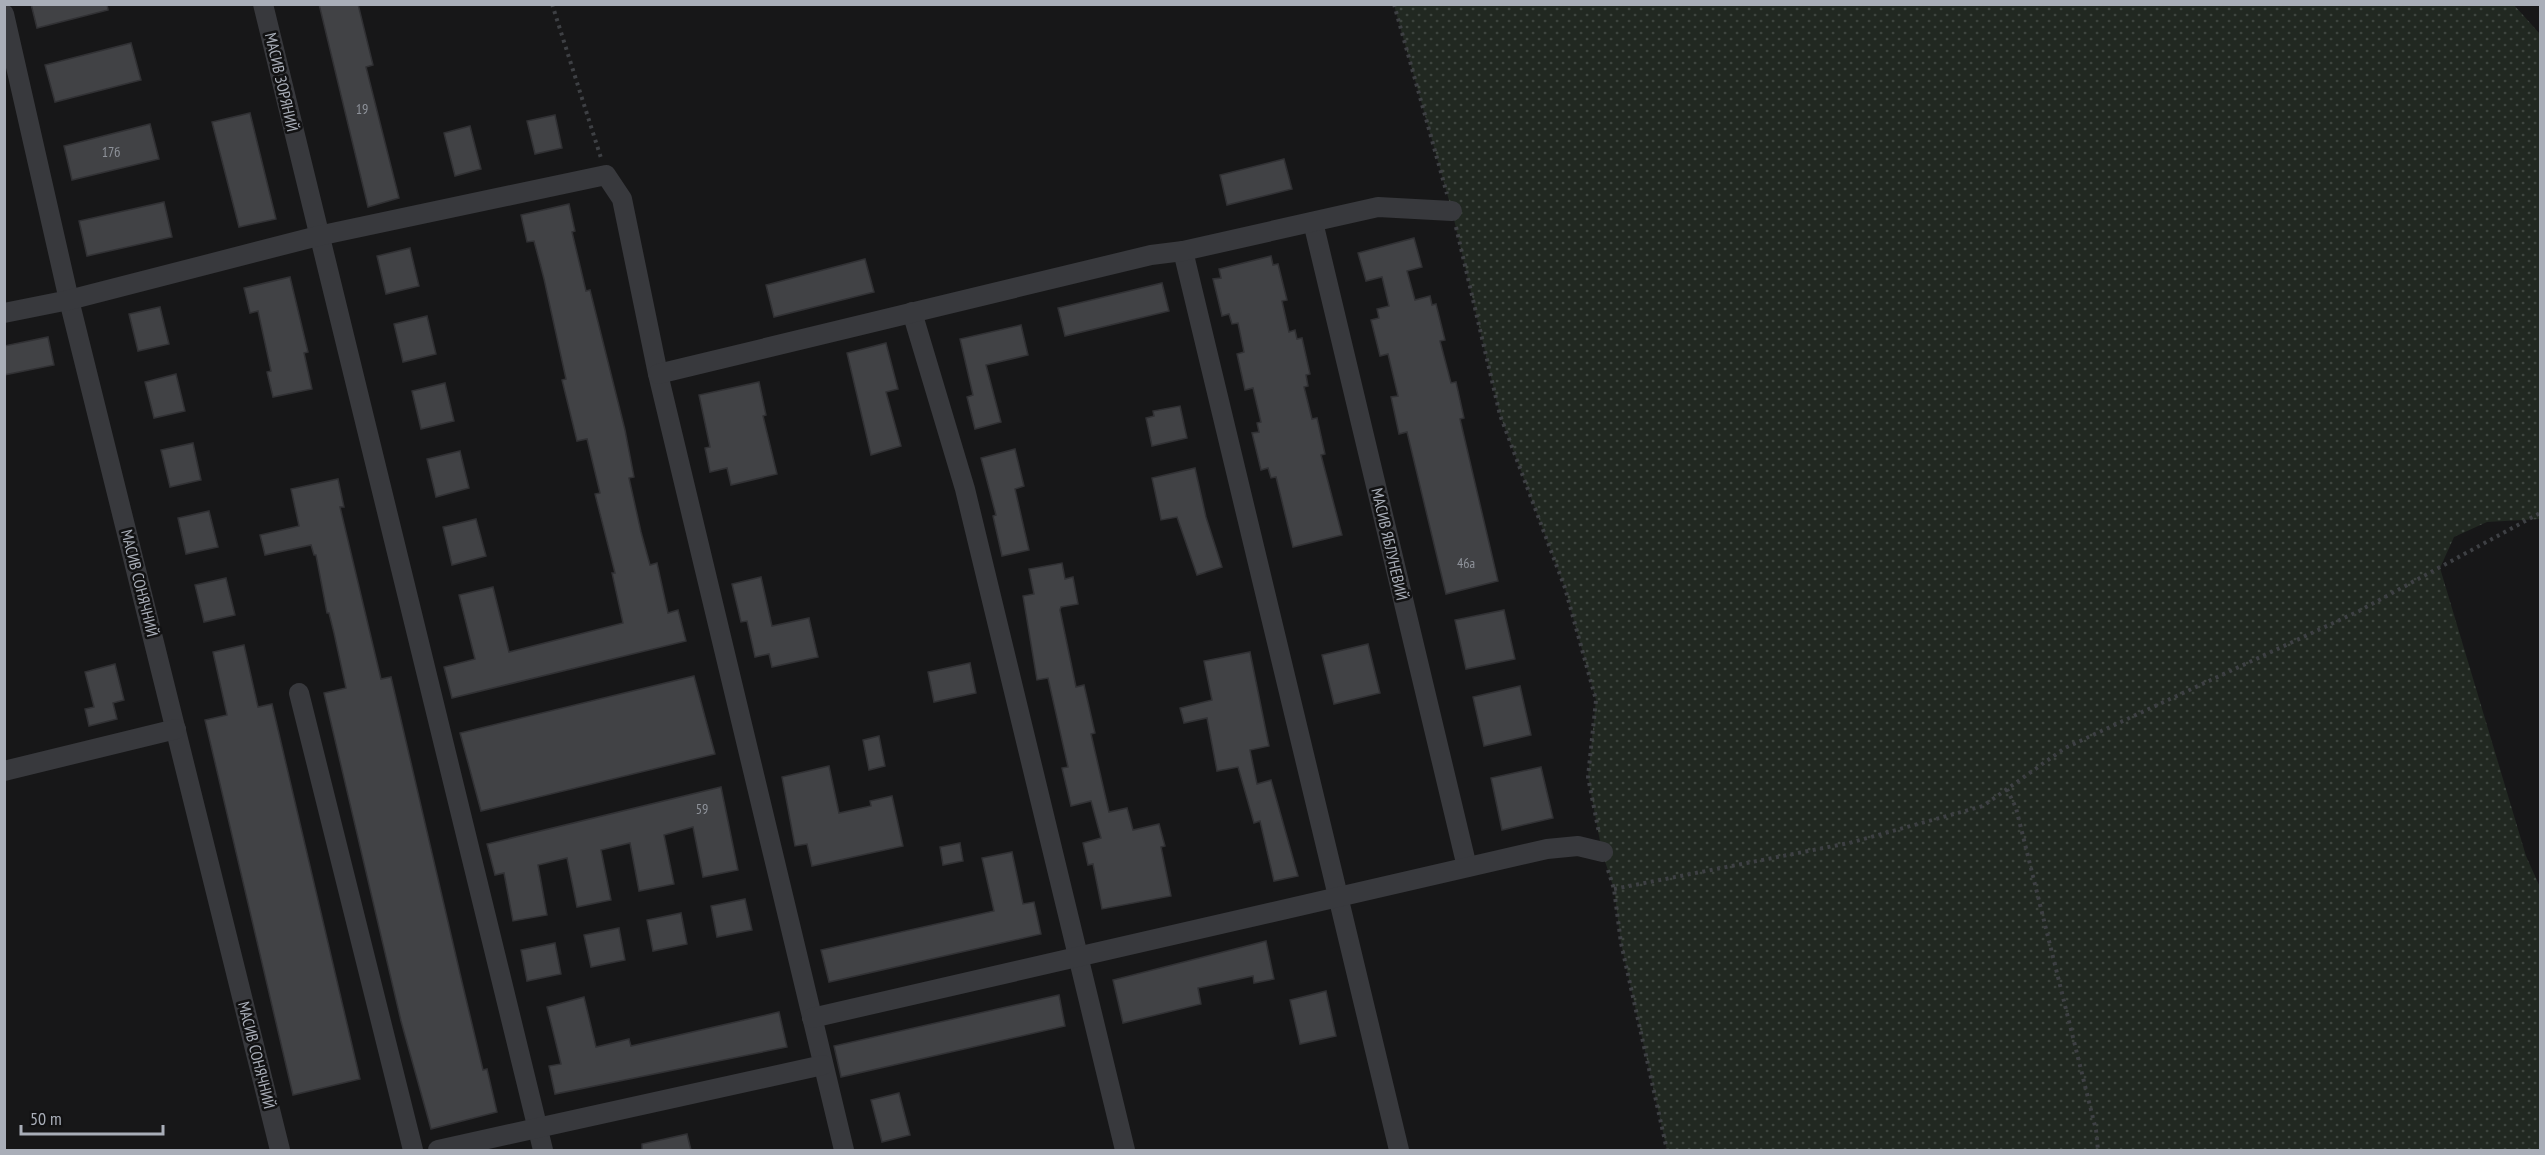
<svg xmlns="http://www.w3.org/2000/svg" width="2545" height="1155" viewBox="0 0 2545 1155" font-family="'PT Sans Narrow',sans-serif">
<defs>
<pattern id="grass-dots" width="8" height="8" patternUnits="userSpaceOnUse" patternTransform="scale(1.5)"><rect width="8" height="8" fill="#212821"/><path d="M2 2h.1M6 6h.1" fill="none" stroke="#3e453f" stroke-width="1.8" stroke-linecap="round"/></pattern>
</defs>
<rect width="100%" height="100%" fill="#171718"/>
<path fill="url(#grass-dots)" d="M1394 5H2514L2540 34V519L2487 522 2454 537 2440 568 2526 856 2540 887V1150H1667L1621 943 1614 889 1602 852 1588 777 1596 700 1565 588 1500 415 1452 211Z"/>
<g fill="#414245" stroke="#313134" stroke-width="1.5">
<path d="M31 4H107L108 10 37 28Z"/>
<path d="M319 4H358L373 65 366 67 399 198 368 207Z"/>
<path d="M131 43 141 80 55 102 45 65Z"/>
<path d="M250 113 276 219 239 227 212 122Z"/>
<path d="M555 115 562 148 535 154 527 121Z"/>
<path d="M150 124 159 159 72 180 64 146Z"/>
<path d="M470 126 481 169 455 176 444 133Z"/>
<path d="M1284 159 1292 189 1227 205 1220 175Z"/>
<path d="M164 202 172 237 87 256 79 221Z"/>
<path d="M569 204 575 231 572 232 586 291 590 290 625 430 634 477 629 478 641 532 650 565 657 563 668 613 678 610 686 641 452 698 444 667 475 659 459 595 493 587 509 652 623 623 612 573H615L595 494 600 493 587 439 577 441 562 380 566 379 544 279 534 241 527 242 521 215Z"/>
<path d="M1414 238 1422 267 1407 271 1415 300 1430 296 1432 305 1436 304 1445 340 1440 341 1451 383 1456 382 1464 418 1460 419 1498 581 1446 594 1407 432 1399 434 1391 397 1398 396 1388 354 1380 356 1371 320 1379 318 1377 309 1389 306 1382 277 1366 281 1358 253Z"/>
<path d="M410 248 419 286 386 294 377 256Z"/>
<path d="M1271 256 1273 265 1278 264 1287 300 1282 301 1289 332 1295 330 1297 339 1302 338 1310 374 1306 375 1308 386 1304 387 1312 419 1317 418 1325 454 1321 455 1342 535 1293 547 1276 477 1271 478 1268 468 1261 470 1252 433 1259 432 1257 423 1261 422 1253 388 1245 390 1237 354 1244 352 1238 323 1232 324 1229 314 1222 316 1213 279 1221 278 1219 269Z"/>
<path d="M865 259 874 292 774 317 766 285Z"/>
<path d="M290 277 308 352 304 353 312 389 273 397 267 372 271 371 258 311 250 313 244 288Z"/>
<path d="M1162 283 1169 311 1065 336 1058 308Z"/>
<path d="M160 307 169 344 138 351 129 314Z"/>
<path d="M427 316 436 354 403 362 394 324Z"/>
<path d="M1021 325 1028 355 986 365 1001 422 975 429 967 397 973 395 960 339Z"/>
<path d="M48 337 54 365 4 375V346Z"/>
<path d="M886 343 898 389 886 392 901 446 871 455 847 353Z"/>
<path d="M176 374 185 411 154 418 145 382Z"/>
<path d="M759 382 766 415 763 416 777 474 731 485 727 468 710 472 705 448 710 447 699 395Z"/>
<path d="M445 383 454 421 421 429 412 391Z"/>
<path d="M1180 406 1187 438 1152 446 1146 418 1154 416 1153 411Z"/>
<path d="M193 443 201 480 170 487 161 450Z"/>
<path d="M1015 449 1024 486 1015 489 1029 550 1002 556 993 516 996 515 981 458Z"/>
<path d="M460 451 469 488 436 497 427 459Z"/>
<path d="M1195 468 1206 517 1222 567 1197 575 1177 517 1161 520 1152 478Z"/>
<path d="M338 479 344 507H340L381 679 391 677 462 982 483 1070 487 1069 497 1112 431 1129 401 1021 324 693 346 688 334 633 329 613H327L316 555H314L311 545 265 555 260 535 299 526 291 489Z"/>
<path d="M209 511 218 547 186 554 178 518Z"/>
<path d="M476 519 486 556 452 565 443 527Z"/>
<path d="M1062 563 1065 579 1073 577 1078 604 1061 607 1060 610 1076 687 1084 685 1095 733 1091 734 1109 812 1127 808 1133 830 1159 824 1165 846 1161 847 1171 896 1102 909 1093 864 1088 865 1083 843 1101 838 1091 801 1071 806 1062 768 1068 767 1048 678 1037 680 1023 596 1034 594 1029 569Z"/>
<path d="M761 577 772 626 809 618 818 657 772 667 769 654 755 657 747 621 741 622 732 584Z"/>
<path d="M226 578 235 615 204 622 195 585Z"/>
<path d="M1504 610 1515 659 1466 669 1455 620Z"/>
<path d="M1368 644 1380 693 1334 704 1322 655Z"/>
<path d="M244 645 258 707 272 704 360 1079 293 1095 205 720 227 715 213 652Z"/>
<path d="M1250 652 1269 746 1250 750 1257 784 1271 780 1298 876 1274 881 1260 821 1254 823 1238 767 1217 771 1207 718 1184 723 1180 708 1212 700 1204 661Z"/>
<path d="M970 663 976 693 934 702 928 672Z"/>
<path d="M115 664 124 700 113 703 117 719 89 726 85 709 94 707 85 672Z"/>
<path d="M694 676 715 754 481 811 460 733Z"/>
<path d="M1520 686 1531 735 1484 746 1473 697Z"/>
<path d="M879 736 885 766 869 770 863 740Z"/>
<path d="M829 766 839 813 871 806 870 801 892 796 903 846 812 866 807 844 795 846 782 777Z"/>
<path d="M1541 767 1553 818 1502 830 1491 778Z"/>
<path d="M721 787 738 870 703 877 693 827 664 835 674 884 639 891 630 843 601 850 611 900 577 907 567 858 538 865 547 915 513 921 504 873 495 875 487 844Z"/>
<path d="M960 843 963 861 943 865 940 847Z"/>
<path d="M1012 852 1023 904 1034 902 1041 934 829 982 821 950 994 911 982 858Z"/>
<path d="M745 899 752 930 717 937 711 906Z"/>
<path d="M681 913 687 944 653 951 647 920Z"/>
<path d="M619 928 625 960 591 967 584 935Z"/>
<path d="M1266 941 1274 979 1254 983 1253 976 1198 988 1201 1004 1123 1023 1113 980Z"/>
<path d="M555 943 561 974 527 981 521 950Z"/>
<path d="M1326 991 1336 1036 1300 1044 1290 1000Z"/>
<path d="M1059 995 1065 1026 841 1077 834 1046Z"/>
<path d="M584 997 596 1047 629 1039 631 1046 779 1012 787 1047 555 1094 549 1066 561 1064 547 1007Z"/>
<path d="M899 1093 910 1135 882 1142 871 1100Z"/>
<path d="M687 1134 691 1150H642V1144Z"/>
</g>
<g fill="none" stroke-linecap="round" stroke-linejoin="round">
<g stroke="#3e4044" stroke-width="4" stroke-dasharray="3 4.5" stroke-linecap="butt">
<path d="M552 4 601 158"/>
<path d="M1394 4 1447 194"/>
<path d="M1456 227 1500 415 1565 588 1596 700 1588 777 1599 833"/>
<path d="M2007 789 2016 808 2096 1130 2098 1150"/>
<path d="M1608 870 1614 889 1621 943 1667 1150"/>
<path d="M1614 889 1849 843 1983 806 2065 748 2359 611 2540 513"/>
</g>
<g stroke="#38393d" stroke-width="20">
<path d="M263 4 543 1150"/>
<path d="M4 14 69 300 280 1150"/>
<path d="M1313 222 1467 867"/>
<path d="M1183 251 1399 1150"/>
<path d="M912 312 965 489 1125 1150"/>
<path d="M4 313 69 300 318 236 606 175 622 199 658 374 844 1150"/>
<path d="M658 374 1151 255 1183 251 1378 207 1452 211"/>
<path d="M299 693 413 1150"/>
<path d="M4 771 176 729"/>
<path d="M812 1018 1547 849 1578 846 1603 852"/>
<path d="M438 1150 823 1065"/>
</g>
</g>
<g text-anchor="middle" stroke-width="5" stroke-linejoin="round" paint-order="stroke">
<g font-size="14" fill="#8f939b">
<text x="362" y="114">19</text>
<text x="111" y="157">17б</text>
<text x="1466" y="568">46а</text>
<text x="702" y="814">59</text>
</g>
<g font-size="16" fill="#a9aeb8" stroke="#121213">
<text transform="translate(282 82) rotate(77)" y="6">МАСИВ ЗОРЯНИЙ</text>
<text transform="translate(1390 544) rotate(77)" y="6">МАСИВ ЯБЛУНЕВИЙ</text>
<text transform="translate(140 583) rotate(76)" y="6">МАСИВ СОНЯЧНИЙ</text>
<text transform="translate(257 1055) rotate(76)" y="6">МАСИВ СОНЯЧНИЙ</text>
</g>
</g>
<rect width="2545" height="1155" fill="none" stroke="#a9aeb8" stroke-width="12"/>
<path d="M21 1125v9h142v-9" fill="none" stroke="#a9aeb8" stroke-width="3"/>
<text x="30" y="1125" font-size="18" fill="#a9aeb8" stroke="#121213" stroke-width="4.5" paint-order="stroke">50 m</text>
</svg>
